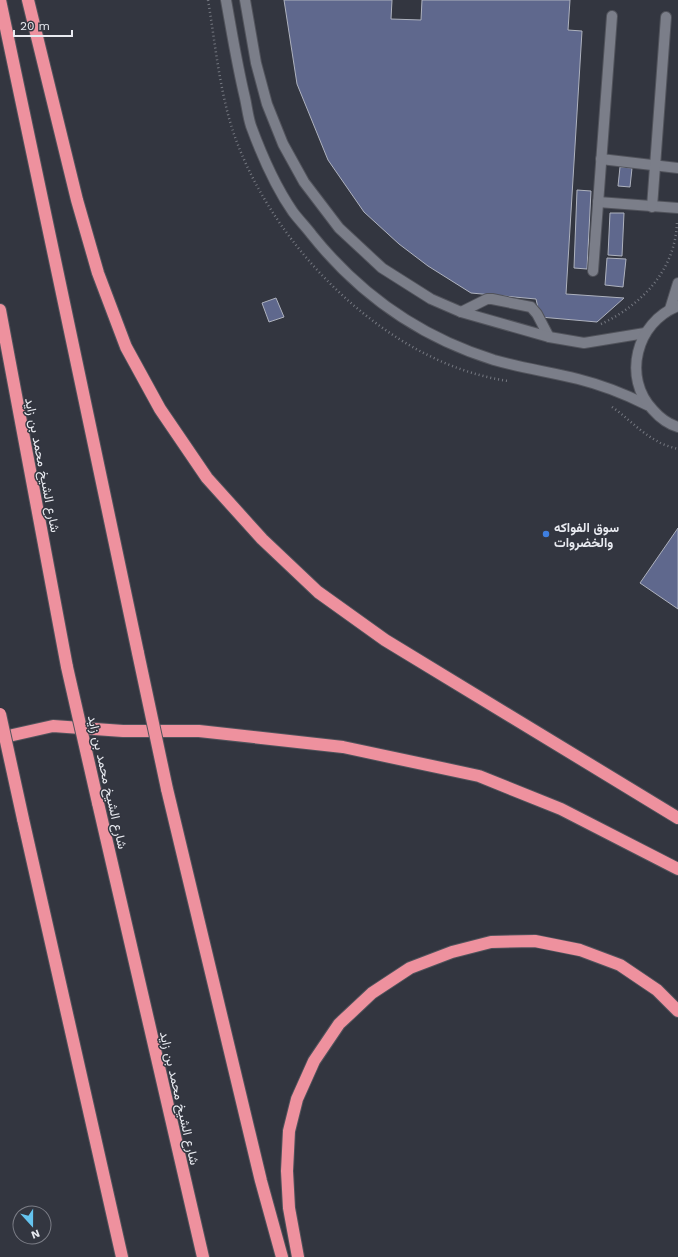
<svg xmlns="http://www.w3.org/2000/svg" width="678" height="1257" viewBox="0 0 678 1257" font-family="'Work Sans',Vazirmatn,sans-serif">
<rect width="100%" height="100%" fill="#333640"/>
<g fill="#5f688d" stroke="#aeb2be">
<path d="M284 0H392L391 19 421 20 422 0H570L568 30 582 31 566 294 624 298 597 322 540 317 536 299 471 293 428 266 399 244 364 212 328 160 297 84Z"/>
<path d="M620 167 632 168 630 187 618 186Z"/>
<path d="M577 190 591 191 587 269 574 268Z"/>
<path d="M610 213H624L622 256 608 255Z"/>
<path d="M607 258 626 259 623 287 605 285Z"/>
<path d="M276 298 284 317 269 322 262 303Z"/>
<path d="M678 528V609L640 583Z"/>
</g>
<g fill="none" stroke-linecap="round" stroke-linejoin="round">
<g stroke="#51535b" stroke-width="12">
<g id="lane">
<path d="M601 159 678 168"/>
<path d="M598 202 678 208"/>
<path d="M652 207 666 17"/>
<path d="M593 271 612 16"/>
<path d="M461 312 487 299H492L531 307 537 314 549 337"/>
</g>
</g>
<g stroke="#51535b" stroke-width="12">
<g id="street">
<path d="M226 0C232 33 237 65 245 98 247 107 248 117 251 126 262 156 275 186 293 212 299 220 306 227 312 235 360 295 420 337 494 360 522 368 550 372 578 379 602 385 625 394 647 405"/>
<path d="M245 0 256 63 267 104 283 144 304 182 339 228 382 268 431 299 461 312 549 337 584 343 645 333"/>
<path d="M678 306C636 322 622 378 653 410 660 418 668 424 678 427"/>
<path d="M670 309 678 283"/>
</g>
</g>
<g stroke="#51535b" stroke-width="14">
<g id="highway">
<path d="M0 0 138 653"/>
<path d="M28 0 77 200 98 273 126 347 160 409 207 478 262 539 318 592 385 640 678 818"/>
<path d="M0 310 67 667"/>
<path d="M0 738 53 726 123 731H199L343 747 479 776 561 809 678 869"/>
<path d="M167 789 261 1181 282 1257"/>
<path d="M98 803 203 1257"/>
<path d="M23 819 122 1257"/>
<path d="M298 1257 289 1208 287 1171 289 1131 297 1099 314 1061 339 1024 372 993 410 968 452 952 491 942 535 941 580 950 620 965 657 990 678 1011"/>
</g>
</g>
<g stroke="#757880" stroke-width="2.5" stroke-dasharray="1 3" stroke-linecap="butt">
<path d="M208 0C215 42 219 85 231 125 267 241 384 363 508 381"/>
<path d="M601 324C642 305 675 270 677 223"/>
<path d="M612 407C628 418 640 432 657 441 663 445 671 447 678 449"/>
</g>
<use href="#lane" stroke="#7b7e89" stroke-width="10"/>
<use href="#street" stroke="#7b7e89" stroke-width="10"/>
<use href="#highway" stroke="#ee919e" stroke-width="12"/>
<g stroke="#51535b" stroke-width="14" stroke-linecap="butt">
<g id="highway-bridge">
<path d="M138 653 167 789"/>
<path d="M67 667 98 803"/>
<path d="M0 714 23 819"/>
</g>
</g>
<use href="#highway-bridge" stroke="#ee919e" stroke-width="12"/>
</g>
<circle fill="#3f7fe0" stroke="#333640" stroke-width="1.5" cx="546" cy="534" r="4"/>
<g text-anchor="middle" stroke-width="3" stroke-linejoin="round" paint-order="stroke">
<g font-size="13" fill="#e9ebf1" stroke="#333640">
<text transform="translate(43 465) rotate(79)" y="5">شارع الشيخ محمد بن زايد</text>
<text transform="translate(108 782) rotate(77)" y="5">شارع الشيخ محمد بن زايد</text>
<text transform="translate(180 1098) rotate(77)" y="5">شارع الشيخ محمد بن زايد</text>
</g>
<g font-size="13" font-weight="bold" fill="#e9ebf1" stroke="#333640" text-anchor="start">
<text x="554" y="532">سوق الفواكه<tspan x="554" dy="15">والخضروات</tspan></text>
</g>
</g>
<g transform="translate(32 1225) rotate(159)"><circle r="19" fill="#333640" stroke="#7c7e87"/>
<path d="M0-3L7 15L0 10L-7 15Z" fill="#65c4ef"/>
<text y="-6" font-size="11" font-weight="bold" text-anchor="middle" fill="#e9ebf1">N</text>
</g>
<path d="M14 30v6h58v-6" fill="none" stroke="#e9ebf1" stroke-width="2"/>
<text x="20" y="30" font-size="12" fill="#e9ebf1" stroke="#333640" stroke-width="3" paint-order="stroke">20 m</text>
</svg>
